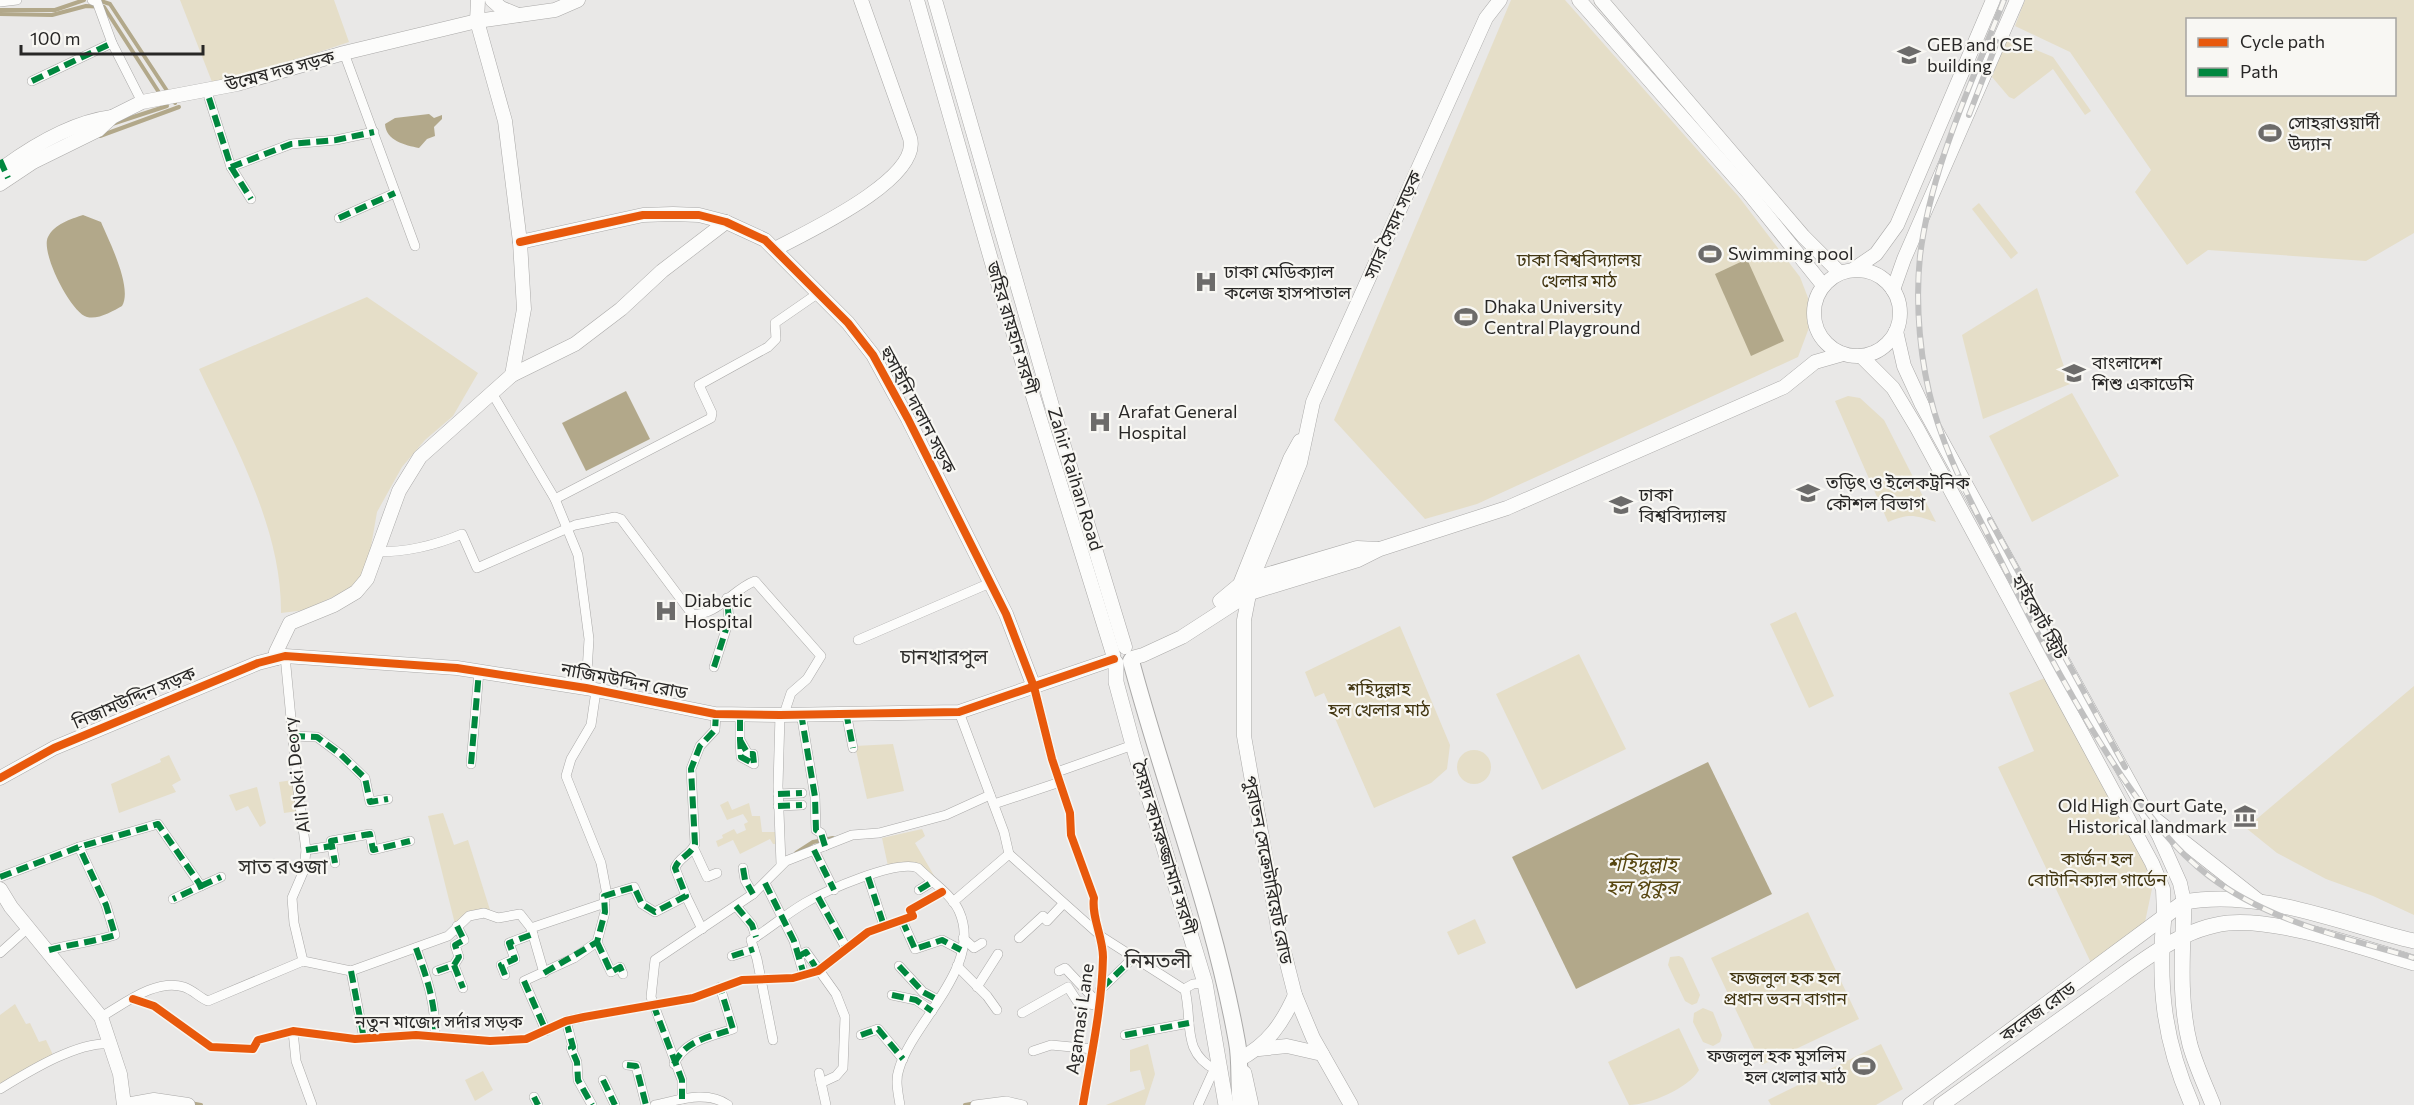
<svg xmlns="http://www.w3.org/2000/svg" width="2414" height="1105" viewBox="0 0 2414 1105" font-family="Commissioner,'Noto Sans Bengali',sans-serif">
<rect width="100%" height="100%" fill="#e9e8e7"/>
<g fill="#e5dec8" fill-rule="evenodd">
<path d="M180 0H334L349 42 214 87Z"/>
<path d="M1511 0H1565L1739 197 1800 277 1810 303V325L1798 357 1477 504 1425 519 1334 420Z"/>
<path d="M2025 0H2414V233L2366 261 2208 250 2187 265 2135 192 2151 170 2070 52 2015 26ZM2188 20H2394V94H2188Z"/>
<path d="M2007 38 2053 57 2091 111 2085 115 2053 69 2014 99 2009 97 1992 77Z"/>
<path d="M1979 203 2018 253 2011 259 1972 209Z"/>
<path d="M2037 288 2070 384 1983 419 1962 335Z"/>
<path d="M367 297 478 373 453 416 425 440 402 467 377 512 370 552 361 576 349 589 306 610 281 613C282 528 234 444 199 369Z"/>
<path d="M2072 393 2119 476 2032 522 1989 436Z"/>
<path d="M1848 396 1860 398 1884 420 1936 522C1914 515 1910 513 1888 522L1835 401Z"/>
<path d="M1796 612 1834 696 1809 708 1770 624Z"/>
<path d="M1400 626 1450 745 1447 769 1431 783 1374 808 1324 693 1315 697 1305 672Z"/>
<path d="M1579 654 1626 749 1542 790 1496 694Z"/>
<path d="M2047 677 2134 840 2153 884 2145 922 2092 965 1998 767 2034 751 2009 693Z"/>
<path d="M2414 686V915L2373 896 2326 879 2277 853 2246 828Z"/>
<path d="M893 744 904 791 867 799 855 746Z"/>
<circle cx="1474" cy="767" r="17"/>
<path d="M169 755 181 780 172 785 176 792 119 813 111 784 161 762 160 759Z"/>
<path d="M293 780 298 811 284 813 279 782Z"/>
<path d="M257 787 266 823 260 827 248 806 236 811 229 795Z"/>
<path d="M728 801 732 810 749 803 752 816H760L762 832H777V844H773L770 839 740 854 733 840 718 847 716 841 723 838 722 835 734 829 737 834 746 830 744 824 748 822 743 814 727 820 720 805Z"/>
<path d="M443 813 454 845 468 840 490 910H482L455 924 428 816Z"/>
<path d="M922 829 925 836 915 843 936 879 914 862 888 866 882 838Z"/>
<path d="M1808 912 1859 1019 1762 1065 1711 958Z"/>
<path d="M1475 919 1486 943 1458 955 1447 932Z"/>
<path d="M1679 956 1683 958 1700 995 1697 1003 1692 1005 1685 1001 1668 965 1670 957Z"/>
<path d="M15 1004 26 1024 30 1023 39 1042 46 1040 53 1055 0 1086V1015Z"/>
<path d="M1703 1008 1713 1012 1722 1035 1720 1042 1713 1046 1703 1042 1693 1022 1694 1013Z"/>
<path d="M1679 1028 1699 1070C1689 1088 1649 1105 1629 1105L1608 1062Z"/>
<path d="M1148 1044 1155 1074 1145 1105H1106L1145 1089 1140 1070 1130 1072V1050Z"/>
<path d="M1881 1044 1903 1089 1876 1105H1771L1768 1100Z"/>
<path d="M483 1071 493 1090 475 1101 465 1080Z"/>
</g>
<g fill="#b2a88a">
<path d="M429 114 434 118 442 115V119L434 127 435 136 427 139 419 148C405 145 386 141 385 124L395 118Z"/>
<path d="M83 215 101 222C109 241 133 288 122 306 113 311 98 320 87 317 71 313 40 252 48 237 54 224 71 219 83 215Z"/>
<path d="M1747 259 1784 341 1751 356 1715 274Z"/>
<path d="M626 391 650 439 586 471 562 423Z"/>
<path d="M1708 762 1772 894 1576 989 1512 857Z"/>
</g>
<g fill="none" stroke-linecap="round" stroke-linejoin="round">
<g stroke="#b2a88a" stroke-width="4">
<path d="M98 0 110 4 175 103"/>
<path d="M0 10H55L84 0"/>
<path d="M0 14 52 15 86 6 104 7 160 94"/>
<path d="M112 124 167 106 164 100"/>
<path d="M100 136 179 107"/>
<path d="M796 853 813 842 833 838"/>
<path d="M190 1103 201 1105"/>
<path d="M965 1105 976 1103"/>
</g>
<g stroke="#aaa9a8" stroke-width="10">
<g id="street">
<path d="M92 0 97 2 112 43 142 102"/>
<path d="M0 2 17 0"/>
<path d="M344 53 415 246"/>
<path d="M32 81 112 43"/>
<path d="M209 98 231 167 291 144 336 140 374 132"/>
<path d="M231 167 251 199"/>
<path d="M339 218 395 193"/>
<path d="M492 393 555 499 578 555 589 639 586 688"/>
<path d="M555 499 711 418 712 413 699 385 768 347 776 339 775 323 817 294"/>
<path d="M377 552C405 552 436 545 462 534L477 568 575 525 615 517 621 519 692 614C716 617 733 589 755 581L821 656 807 679 791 693 784 714"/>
<path d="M858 640 990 583"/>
<path d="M285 656 298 791 306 850 304 870 292 898 294 923 303 961"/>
<path d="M714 667 729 620 727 598"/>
<path d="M1034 687 1052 759 1070 813 1071 835 1094 898C1091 916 1103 937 1103 957 1102 1007 1091 1056 1083 1105"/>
<path d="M596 691 591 725 571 759 566 776 601 863 607 895"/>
<path d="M846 712 853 748"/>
<path d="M959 712 1004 832 1009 854 1102 937 1185 990C1193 1023 1181 1052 1216 1070"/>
<path d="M801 713 815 797 816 830 821 833 825 846"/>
<path d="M780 715 778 786 781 864"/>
<path d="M293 736 317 737 340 754 365 778 370 802 388 799"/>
<path d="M740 740 748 754H753L754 764 741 757 740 740V714"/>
<path d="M471 764 479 671"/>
<path d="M1057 772 1133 745"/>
<path d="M778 794 802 793"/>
<path d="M994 804 1060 782"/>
<path d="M778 806 802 805"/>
<path d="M332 846 331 841 370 834 373 850 410 841"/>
<path d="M694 849 707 877 717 873"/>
<path d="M306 850 332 846 335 863"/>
<path d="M814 850 834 890"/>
<path d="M743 868 745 880 753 894"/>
<path d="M0 877 79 847 158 824 201 886 173 899"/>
<path d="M868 877 884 926"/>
<path d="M765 883 794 941 804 975"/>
<path d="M201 886 221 877"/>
<path d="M919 890 932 882"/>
<path d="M686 896 702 929"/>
<path d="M818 897 846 948"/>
<path d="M953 902 1009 854"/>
<path d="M736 906 752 925 756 937"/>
<path d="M902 920 915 949 942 940 961 950"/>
<path d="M531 928 605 903"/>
<path d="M963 938 974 948 982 943"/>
<path d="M1019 938 1043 916 1047 921 1063 904"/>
<path d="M597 942 611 972 620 967 623 974"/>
<path d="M416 948C427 978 436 1004 435 1036"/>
<path d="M49 950C71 944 93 942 115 935L106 905 79 847"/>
<path d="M0 953 29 927"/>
<path d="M732 956 754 949"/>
<path d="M799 956 806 952 836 994 845 1017 843 1068 836 1076 821 1083"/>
<path d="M454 965 463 988"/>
<path d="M899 966 923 992 938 1000"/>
<path d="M957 966 987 996 997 1010"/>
<path d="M351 971 364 1039"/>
<path d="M437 971 454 965 459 957 455 945 464 940 457 926"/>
<path d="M1059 971 1065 968 1099 1004"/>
<path d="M505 975 501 965 515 959 509 943 533 934"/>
<path d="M977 987 998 954"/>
<path d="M1184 989 1193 984 1205 983"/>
<path d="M1100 990 1132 959"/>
<path d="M892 995 916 1000 932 1011"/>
<path d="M133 999 154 1006 211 1047 253 1049 258 1040 293 1031 355 1039 416 1035 490 1041 526 1039 566 1021 584 1017 693 998 742 980 793 978 818 971 868 932 913 916 910 910 942 892"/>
<path d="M1022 1013 1068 987 1077 1001 1099 1006"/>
<path d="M101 1017C124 1004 156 978 184 987 193 990 200 998 208 1001L303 961 351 971 448 936 469 916 484 913 498 918 520 914 531 928 544 973"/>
<path d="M566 1021 573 1047 571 1048 577 1062 578 1080 592 1105"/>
<path d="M293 1031 296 1061 312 1105"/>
<path d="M546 1031 524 981 574 958 597 942 605 912 604 896 634 887 642 904 655 912 686 896 675 868C679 857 691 855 695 844L691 769 700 746 715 730 716 714"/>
<path d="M861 1035 878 1029 903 1059"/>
<path d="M1125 1035 1189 1023"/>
<path d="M773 1040 757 959 751 940C769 929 786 914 805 903 825 891 897 859 918 868 931 881 952 895 959 911 984 966 913 1021 899 1069 895 1080 898 1093 900 1105"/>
<path d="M1033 1051 1051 1045 1093 1049"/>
<path d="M674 1064C685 1040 710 1037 733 1029L720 987"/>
<path d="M627 1065 636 1066 646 1105"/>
<path d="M819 1073 826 1105"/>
<path d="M603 1080 615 1105"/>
<path d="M0 1089C28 1072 79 1040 112 1044"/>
<path d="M534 1097 538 1105"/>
<path d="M682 1099V1080L651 997 655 960 753 894 786 861 852 835 879 833 946 815 990 795"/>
<path d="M655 1105C679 1100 707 1090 728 1105"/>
<path d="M975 1105 1006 1101 1023 1105"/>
<path d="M1198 1105 1212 1074 1220 1069"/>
</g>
</g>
<g stroke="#aaa9a8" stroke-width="15">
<g id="secondary">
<path d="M478 0 477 21 505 121 520 242 524 309 512 375"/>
<path d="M492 0 501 8 518 15"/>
<path d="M917 0 996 277 1113 654"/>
<path d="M935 0 1059 430 1125 647"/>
<path d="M1579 0 1748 192 1823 285"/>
<path d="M1601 0 1803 236 1840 273"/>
<path d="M0 170C31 147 73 122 112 117"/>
<path d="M0 184 33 162 98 130 112 117 142 102 237 84 344 53 477 21 555 10 578 0"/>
<path d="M520 242 643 215 673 214 699 215 726 222 765 240 848 323 873 355 908 419 1006 614 1034 687"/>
<path d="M775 249C805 233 922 179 910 138L861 0"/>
<path d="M1854 269 1876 254 1897 225 1993 0"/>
<circle cx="1857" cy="313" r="43"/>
<path d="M1893 290 1904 259 2017 0"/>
<path d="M1896 331 1904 366 1922 405 2159 836 2180 883 2184 902"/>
<path d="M1861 356 1893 388 1917 428 2152 863 2163 889 2164 915"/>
<path d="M1238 589 1290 459 1300 441"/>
<path d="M1220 601 1238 586 1252 579 1357 548 1378 549"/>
<path d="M277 658 276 652 290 623 334 605 356 592 367 579 399 491 420 457 512 375 575 344 621 309 662 271 726 222"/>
<path d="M1132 658 1143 655 1182 637 1250 593 1358 560 1380 549 1507 508 1784 387 1815 362 1843 354"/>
<path d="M0 778 54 748 258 663 285 656 457 668 586 688 715 714 780 715 959 712 1114 659"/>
<path d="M2151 816 2260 902"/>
<path d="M0 889 11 907 101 1017 120 1074 124 1105"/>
<path d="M1259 1049 1287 1046 1322 1054"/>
<path d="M1240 1059C1268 1044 1282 1024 1295 995"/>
<path d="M126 1105 154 1100 188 1105"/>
<path d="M1351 1105 1313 1038 1295 995 1278 928 1244 736V620L1252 579 1300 463 1313 402 1486 18 1500 0"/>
</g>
</g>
<g stroke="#aaa9a8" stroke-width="16">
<g id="primary">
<path d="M1116 663V682L1133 745 1205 983 1226 1105"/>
<path d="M2184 902C2183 949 2178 998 2190 1045 2196 1066 2205 1085 2213 1105"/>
<path d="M2164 915C2158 986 2163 1039 2192 1105"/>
<path d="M1244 1073 1251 1105"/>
<path d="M1910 1105 2184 902C2261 888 2341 924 2414 941"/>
<path d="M1941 1105C1992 1068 2044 1031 2096 994 2135 967 2179 928 2228 923 2279 918 2363 948 2414 963"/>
</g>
</g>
<g stroke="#aaa9a8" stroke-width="18">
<path id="highway" d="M1131 661C1165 788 1214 913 1237 1042 1241 1063 1238 1084 1241 1105"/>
</g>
<use href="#street" stroke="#fcfcfb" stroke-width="9"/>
<use href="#secondary" stroke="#fcfcfb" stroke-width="14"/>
<use href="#primary" stroke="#fcfcfb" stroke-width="15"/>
<use href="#highway" stroke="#fcfcfb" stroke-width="16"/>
<g stroke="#c0c0c0" stroke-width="6">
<g id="rail">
<path d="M2004 0C1972 83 1931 167 1920 256 1915 305 1920 363 1934 411 1950 466 1979 517 2005 569 2041 641 2078 711 2123 778 2148 814 2173 849 2209 876 2270 922 2343 937 2414 958"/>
<path d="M1969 115 1997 42"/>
<path d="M1990 520 2125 767"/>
</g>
</g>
<use href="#rail" stroke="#f8f7f3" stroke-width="4" stroke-dasharray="11" stroke-linecap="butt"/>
<g stroke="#00873e" stroke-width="6" stroke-dasharray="12 6" stroke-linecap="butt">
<path d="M32 81 112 43"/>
<path d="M209 98 231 167 291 144 336 140 374 132"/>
<path d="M0 160 8 178"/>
<path d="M231 167 251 199"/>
<path d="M339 218 395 193"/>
<path d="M714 667 729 620 727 598"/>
<path d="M846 712 853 748"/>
<path d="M801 713 815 797 816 830 821 833 825 846"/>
<path d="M293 736 317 737 340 754 365 778 370 802 388 799"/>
<path d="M740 740 748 754H753L754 764 741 757 740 740V714"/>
<path d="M471 764 479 671"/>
<path d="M778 794 802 793"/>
<path d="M778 806 802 805"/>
<path d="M332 846 331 841 370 834 373 850 410 841"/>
<path d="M306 850 332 846 335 863"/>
<path d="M814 850 834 890"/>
<path d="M743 868 745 880 753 894"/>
<path d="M0 877 79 847 158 824 201 886 173 899"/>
<path d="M868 877 884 926"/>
<path d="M765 883 794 941 804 975"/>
<path d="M201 886 221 877"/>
<path d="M919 890 932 882"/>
<path d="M818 897 846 948"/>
<path d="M736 906 752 925 756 937"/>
<path d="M902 920 915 949 942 940 961 950"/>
<path d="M597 942 611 972 620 967 623 974"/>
<path d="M416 948C427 978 436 1004 435 1036"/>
<path d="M49 950C71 944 93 942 115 935L106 905 79 847"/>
<path d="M732 956 754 949"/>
<path d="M799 956 806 952 818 971"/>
<path d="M454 965 463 988"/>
<path d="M899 966 923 992 938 1000"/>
<path d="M351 971 364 1039"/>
<path d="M437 971 454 965 459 957 455 945 464 940 457 926"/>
<path d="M544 973 597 942 605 912 604 896 634 887 642 904 655 912 686 896 675 868C679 857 691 855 695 844L691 769 700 746 715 730 716 714"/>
<path d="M505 975 501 965 515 959 509 943 533 934"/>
<path d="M524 981 546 1031"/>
<path d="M1102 988 1132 959"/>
<path d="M892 995 916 1000 932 1011"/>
<path d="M653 1004 682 1080V1099"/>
<path d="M566 1021 573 1047 571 1048 577 1062 578 1080 592 1105"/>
<path d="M861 1035 878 1029 903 1059"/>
<path d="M1125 1035 1189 1023"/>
<path d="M674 1064C685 1040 710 1037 733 1029L720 987"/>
<path d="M627 1065 636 1066 646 1105"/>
<path d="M603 1080 615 1105"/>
<path d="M534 1097 538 1105"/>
</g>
<g stroke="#f8f7f3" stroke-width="11">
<g id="cycleway">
<path d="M520 242 643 215H699L726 222 765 240 848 323 873 355 908 419 1006 614 1034 687 1052 759 1070 813 1071 835 1094 898C1091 916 1103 937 1103 957 1102 1007 1091 1056 1083 1105"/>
<path d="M0 778 54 748 258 663 285 656 457 668 586 688 715 714 780 715 959 712 1114 659"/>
<path d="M133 999 154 1006 211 1047 253 1049 258 1040 293 1031 355 1039 416 1035 490 1041 526 1039 566 1021 584 1017 693 998 742 980 793 978 818 971 868 932 913 916 910 910 942 892"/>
</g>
</g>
<use href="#cycleway" stroke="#e8590c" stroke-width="8"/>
</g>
<defs>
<g id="university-bare" transform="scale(1.8)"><path d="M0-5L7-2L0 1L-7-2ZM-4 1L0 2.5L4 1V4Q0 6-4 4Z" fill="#6c6b6a" stroke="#f8f7f3" stroke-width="2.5" paint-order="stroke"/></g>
<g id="stadium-bare" transform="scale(1.8)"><path d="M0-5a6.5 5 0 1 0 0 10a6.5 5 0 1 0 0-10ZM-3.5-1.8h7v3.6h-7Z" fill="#6c6b6a" stroke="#f8f7f3" stroke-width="2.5" paint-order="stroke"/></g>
<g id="hospital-bare" transform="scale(1.8)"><path d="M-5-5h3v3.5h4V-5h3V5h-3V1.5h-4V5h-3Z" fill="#6c6b6a" stroke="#f8f7f3" stroke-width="2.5" paint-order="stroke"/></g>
<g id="school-bare" transform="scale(1.8)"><path d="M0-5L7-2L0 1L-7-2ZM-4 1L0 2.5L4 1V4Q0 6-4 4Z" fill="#6c6b6a" stroke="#f8f7f3" stroke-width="2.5" paint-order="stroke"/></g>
<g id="museum-bare" transform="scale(1.8)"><path d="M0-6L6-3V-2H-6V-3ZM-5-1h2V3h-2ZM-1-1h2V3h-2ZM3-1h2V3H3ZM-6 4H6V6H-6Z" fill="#6c6b6a" stroke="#f8f7f3" stroke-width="2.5" paint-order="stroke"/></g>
</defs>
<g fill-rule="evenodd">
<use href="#university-bare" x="1909" y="55"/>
<use href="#stadium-bare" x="2270" y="133"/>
<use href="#stadium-bare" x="1710" y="254"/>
<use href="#hospital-bare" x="1206" y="282"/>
<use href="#stadium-bare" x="1466" y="317"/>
<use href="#school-bare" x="2074" y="373"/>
<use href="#hospital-bare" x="1100" y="422"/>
<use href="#university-bare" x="1808" y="493"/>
<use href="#university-bare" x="1621" y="505"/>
<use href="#hospital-bare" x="666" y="611"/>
<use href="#museum-bare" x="2245" y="816"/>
<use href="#stadium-bare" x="1864" y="1066"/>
</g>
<g text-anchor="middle" stroke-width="4.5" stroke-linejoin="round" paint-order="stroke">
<g font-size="18" fill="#282726" stroke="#f8f7f3" text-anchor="start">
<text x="1927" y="51">GEB and CSE<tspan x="1927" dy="21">building</tspan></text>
<text x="2288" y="129">সোহরাওয়ার্দী<tspan x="2288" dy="21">উদ্যান</tspan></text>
<text x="1728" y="260">Swimming pool</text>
<text x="1224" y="278">ঢাকা মেডিক্যাল<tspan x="1224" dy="21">কলেজ হাসপাতাল</tspan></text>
<text x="1484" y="313">Dhaka University<tspan x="1484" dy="21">Central Playground</tspan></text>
<text x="2092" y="369">বাংলাদেশ<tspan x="2092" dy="21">শিশু একাডেমি</tspan></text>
<text x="1118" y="418">Arafat General<tspan x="1118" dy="21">Hospital</tspan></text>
<text x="1826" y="489">তড়িৎ ও ইলেকট্রনিক<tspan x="1826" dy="21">কৌশল বিভাগ</tspan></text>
<text x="1639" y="501">ঢাকা<tspan x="1639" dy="21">বিশ্ববিদ্যালয়</tspan></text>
<text x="684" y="607">Diabetic<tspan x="684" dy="21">Hospital</tspan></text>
<text x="2227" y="812" text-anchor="end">Old High Court Gate,<tspan x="2227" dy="21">Historical landmark</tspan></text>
<text x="1846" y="1062" text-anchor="end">ফজলুল হক মুসলিম<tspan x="1846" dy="21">হল খেলার মাঠ</tspan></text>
</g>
<g font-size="18" fill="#282726" stroke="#f8f7f3">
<text transform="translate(280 71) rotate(-15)" y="6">উন্মেষ দত্ত সড়ক</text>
<text transform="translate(1393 225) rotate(-66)" y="6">স্যার সৈয়দ সড়ক</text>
<text transform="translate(1012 328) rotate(73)" y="6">জহির রায়হান সরণী</text>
<text transform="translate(918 410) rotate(62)" y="6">হুসাইনি দালান সড়ক</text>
<text transform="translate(1075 479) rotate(73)" y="6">Zahir Raihan Road</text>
<text transform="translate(2039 617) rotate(61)" y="6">হাইকোর্ট স্ট্রিট</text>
<text transform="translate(624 681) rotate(11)" y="6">নাজিমউদ্দিন রোড</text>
<text transform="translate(134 698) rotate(-23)" y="6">নিজামউদ্দিন সড়ক</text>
<text transform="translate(297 775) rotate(-97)" y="6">Ali Noki Deory</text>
<text transform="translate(1164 848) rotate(73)" y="6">সৈয়দ কামরুজ্জামান সরণী</text>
<text transform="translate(1268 870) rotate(79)" y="6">পুরাতন সেক্রেটারিয়েট রোড</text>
<text transform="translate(2038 1012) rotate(-36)" y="6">কলেজ রোড</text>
<text transform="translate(1080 1019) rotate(-82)" y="6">Agamasi Lane</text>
<text x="439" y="1028">নতুন মাজেদ সর্দার সড়ক</text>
</g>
<g font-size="18" fill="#423612" stroke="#f8f7f3">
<text x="1579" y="266">ঢাকা বিশ্ববিদ্যালয়<tspan x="1579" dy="21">খেলার মাঠ</tspan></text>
<text x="1379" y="695">শহিদুল্লাহ<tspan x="1379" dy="21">হল খেলার মাঠ</tspan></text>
<text x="2097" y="865">কার্জন হল<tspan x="2097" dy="21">বোটানিক্যাল গার্ডেন</tspan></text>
<text x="1785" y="984">ফজলুল হক হল<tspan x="1785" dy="21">প্রধান ভবন বাগান</tspan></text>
</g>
<g font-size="20" fill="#31302e" stroke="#f8f7f3">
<text x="944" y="664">চানখারপুল</text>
</g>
<g font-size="20" font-style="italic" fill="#574610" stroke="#f8f7f3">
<text x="1642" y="871">শহিদুল্লাহ<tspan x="1642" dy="23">হল পুকুর</tspan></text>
</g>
<g font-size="21" fill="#31302e" stroke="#f8f7f3">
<text x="283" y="874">সাত রওজা</text>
<text x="1158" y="968">নিমতলী</text>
</g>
</g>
<rect x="2186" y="18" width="210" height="78" fill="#f8f7f3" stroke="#a5a4a1" stroke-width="1.5"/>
<rect x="2198" y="38" width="30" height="9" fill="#e8590c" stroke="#a5a4a1" stroke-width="1.5"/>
<text x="2240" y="48" font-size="18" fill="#282726">Cycle path</text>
<rect x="2198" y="68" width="30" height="9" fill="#00873e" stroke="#a5a4a1" stroke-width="1.5"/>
<text x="2240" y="78" font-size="18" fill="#282726">Path</text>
<path d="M21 45v9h182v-9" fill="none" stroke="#282726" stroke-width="3"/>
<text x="30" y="45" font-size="18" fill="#282726" stroke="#f8f7f3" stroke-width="4.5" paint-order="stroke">100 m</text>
</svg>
